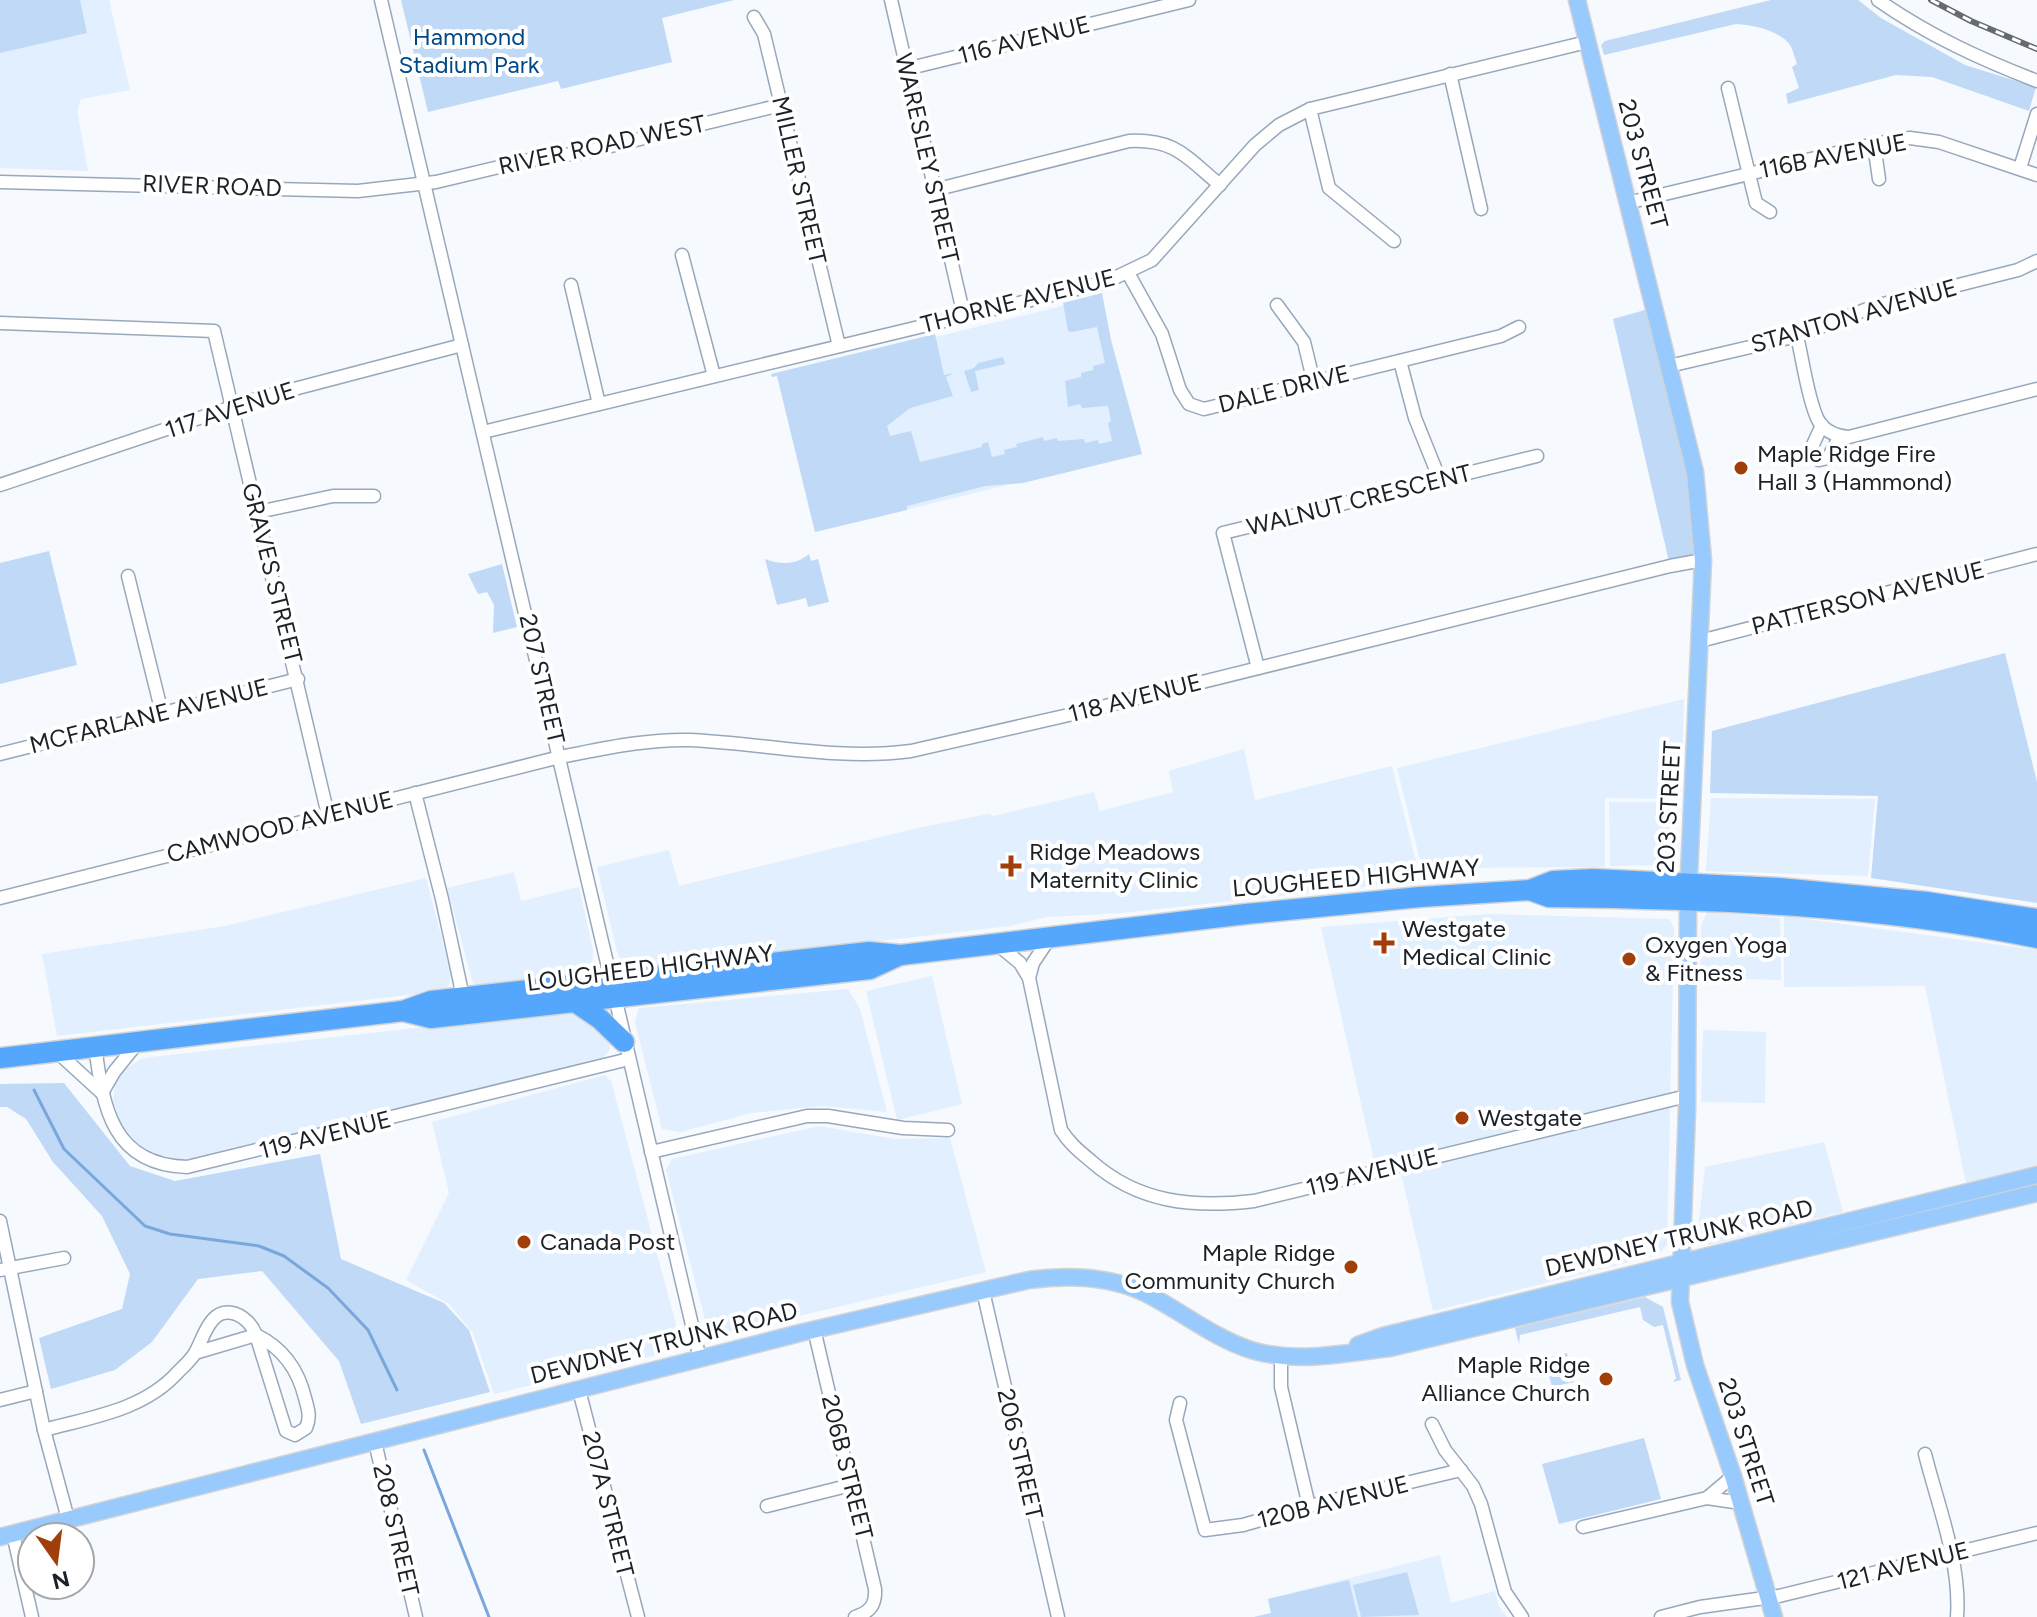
<svg xmlns="http://www.w3.org/2000/svg" width="2037" height="1617" viewBox="0 0 2037 1617" font-family="Figtree,sans-serif">
<rect width="100%" height="100%" fill="#f6f9fd"/>
<g fill="#e2efff">
<path d="M0 0H109L130 90 81 99 77 111 88 171 0 168Z"/>
<path d="M1099 297 1138 453 815 532 777 376Z"/>
<path d="M1684 699 1681 799 1605 798V867L1422 868 1397 768Z"/>
<path d="M1244 749 1255 800 1392 766 1418 869 1410 882 1122 913 1047 917 1010 926 636 969 623 964 617 952 597 867 669 850 679 886 918 828 988 814 994 816 1094 792 1100 811 1173 792 1169 771Z"/>
<path d="M1711 798 1875 799 1868 876 1706 871Z"/>
<path d="M1673 802V865L1610 866 1609 802Z"/>
<path d="M514 872 521 901 579 887 593 951 592 970 586 975 479 987 473 983 447 888Z"/>
<path d="M426 878 451 974 449 985 442 991 57 1036 42 954 225 926Z"/>
<path d="M1707 912 1780 918 1781 980 1700 978 1701 926Z"/>
<path d="M1489 914 1669 919 1674 928 1667 1245 1657 1255 1433 1311 1398 1160 1375 1165 1321 927Z"/>
<path d="M1784 916 2037 950V1165L1966 1183 1925 986 1784 987Z"/>
<path d="M932 976 962 1104 897 1120 866 991Z"/>
<path d="M848 989 860 1009 887 1112 823 1106 751 1113 681 1132 662 1129 635 1022 639 1008Z"/>
<path d="M572 1011 581 1013 609 1040 610 1049 604 1057 195 1160 166 1159 137 1145 121 1125 113 1100 116 1078 122 1071 141 1059 151 1057Z"/>
<path d="M1703 1030 1766 1032 1765 1103 1701 1102Z"/>
<path d="M605 1075 611 1081 680 1340 660 1354 494 1394 473 1333 449 1304 406 1280 449 1193 432 1122Z"/>
<path d="M819 1126 895 1139 950 1138 986 1272 717 1335 708 1331 666 1170 672 1159Z"/>
<path d="M1824 1142 1843 1212 1709 1245 1701 1242 1698 1229 1705 1167Z"/>
<path d="M1440 1555 1451 1603 1495 1591 1499 1607 1507 1617H1254L1271 1613 1268 1599Z"/>
</g>
<g fill="#c0d9f7">
<path d="M0 0H80L87 33 0 53Z"/>
<path d="M401 0H734L662 18 672 62 561 89 558 81 428 112Z"/>
<path d="M1771 0H1858L1881 18 1965 65 2036 87 2029 111 1932 77 1896 75 1788 104 1786 94 1799 88 1792 67 1797 64C1795 58 1793 50 1790 45 1779 30 1753 25 1736 24L1604 55 1601 45 1605 41Z"/>
<path d="M1102 293 1111 340 1142 454 1023 483 985 486 907 506V510L815 532 777 376 772 377 771 374 935 334 944 375 954 373 946 377 953 396 910 408 887 426 890 436 911 431 920 462 982 447V444L988 442 992 457 1005 454 1004 450 1017 447 1016 444 1043 437 1044 441 1057 438 1058 441 1084 439 1085 443 1098 440 1099 444 1112 441 1108 423 1111 421 1108 406 1082 408 1080 404 1068 407 1065 381 1081 377V373L1093 370V366L1105 363 1097 327 1072 332 1068 331 1063 303Z"/>
<path d="M1652 308 1669 366 1703 560 1670 566 1613 319Z"/>
<path d="M1003 357 1005 364 975 371 979 390 971 392 964 371 974 368 978 363Z"/>
<path d="M49 551 77 665 0 684V563Z"/>
<path d="M809 554 811 561 818 559 829 602 808 607 806 598 777 605 765 559C781 565 796 565 809 554Z"/>
<path d="M502 564 517 627 493 633 494 605 487 592 478 594 468 574Z"/>
<path d="M2005 653 2037 782V903L1871 878 1878 796 1710 793 1712 731Z"/>
<path d="M64 1083 130 1166 175 1181 320 1154 341 1259 444 1303 469 1330 490 1392 361 1424 339 1361 262 1271 198 1279 152 1342 115 1370 51 1389 39 1338 122 1309 130 1274 102 1216 53 1162 26 1119 7 1107H0V1084Z"/>
<path d="M1645 1297 1663 1307 1681 1380 1673 1382 1676 1378 1663 1325 1654 1327 1643 1320 1640 1307 1520 1335 1519 1344 1515 1328Z"/>
<path d="M1567 1353 1568 1356 1562 1358 1566 1373H1572L1574 1382 1552 1387 1545 1359Z"/>
<path d="M1644 1438 1661 1499 1559 1524 1542 1464Z"/>
<path d="M1407 1572 1419 1615 1361 1617 1353 1585Z"/>
<path d="M1349 1580 1358 1617H1254L1271 1613 1268 1599Z"/>
</g>
<g fill="none" stroke-linecap="round" stroke-linejoin="round">
<g stroke="#79a7db" stroke-width="3">
<path d="M34 1090 64 1149 145 1226 170 1234 259 1246 284 1256 328 1288 368 1330 397 1390"/>
<path d="M424 1450 489 1617"/>
</g>
<g stroke="#98a8bb" stroke-width="15">
<g id="minor">
<path d="M381 0 700 1359"/>
<path d="M891 0 964 316"/>
<path d="M1878 0C1928 35 1980 59 2037 81"/>
<path d="M754 17 764 34 839 346"/>
<path d="M906 69 1189 0"/>
<path d="M1450 74 1481 209"/>
<path d="M1728 88 1756 203 1770 212"/>
<path d="M1310 109 1329 188 1394 241"/>
<path d="M1874 144 1879 179"/>
<path d="M2020 168 2037 114"/>
<path d="M0 182 358 191 436 182 524 161 586 152 781 105"/>
<path d="M934 190 1129 141C1176 139 1186 157 1220 185"/>
<path d="M1627 203 1874 144 1910 138 1939 142 2037 175"/>
<path d="M682 255 714 376"/>
<path d="M1128 273 1162 334 1180 390 1189 404 1204 409 1501 336 1519 327"/>
<path d="M571 285 599 404"/>
<path d="M1277 305 1304 342 1314 383"/>
<path d="M0 323 214 331 328 815"/>
<path d="M1797 336C1803 361 1807 395 1817 418 1823 431 1836 436 1849 437L2037 389"/>
<path d="M1400 361 1415 418 1440 480"/>
<path d="M1669 366 1797 336 1875 306 2018 270 2037 261"/>
<path d="M1822 425 1811 449 1819 460 1828 458 1840 436"/>
<path d="M483 432 1106 282 1152 260 1255 145 1279 125 1310 109 1587 42"/>
<path d="M0 485 256 399 462 345"/>
<path d="M258 512 333 496H374"/>
<path d="M128 576 162 713"/>
<path d="M1700 641 2037 554"/>
<path d="M1258 668 1223 533 1537 456"/>
<path d="M0 754 298 679"/>
<path d="M415 793 442 899 463 997"/>
<path d="M0 898 560 757C602 749 645 739 689 740 763 743 836 761 911 751L1073 714 1670 566 1703 560"/>
<path d="M997 944 1020 963 1029 978 1061 1130C1069 1143 1079 1151 1091 1161 1138 1203 1193 1208 1254 1201L1687 1096"/>
<path d="M1029 978 1033 963 1051 936"/>
<path d="M95 1046C103 1107 112 1165 187 1167L629 1059"/>
<path d="M56 1051 102 1093"/>
<path d="M102 1093 114 1072 139 1041"/>
<path d="M651 1152 807 1116H828L903 1128 948 1130"/>
<path d="M0 1221 44 1430 68 1519"/>
<path d="M0 1270 64 1258"/>
<path d="M983 1291 1058 1617"/>
<path d="M814 1329 875 1589C876 1605 870 1612 855 1617"/>
<path d="M1281 1356V1387L1309 1506"/>
<path d="M579 1390 638 1617"/>
<path d="M0 1400 36 1391"/>
<path d="M1180 1403 1176 1420 1205 1530 1243 1525 1309 1506 1461 1470"/>
<path d="M1432 1424 1445 1450 1473 1486 1481 1504 1505 1592 1522 1617"/>
<path d="M44 1430C92 1417 144 1410 178 1372 184 1366 191 1360 195 1353 202 1341 208 1317 223 1313 238 1310 251 1322 256 1335L286 1431 295 1435 306 1428C311 1417 308 1409 305 1398 298 1369 283 1348 256 1335L195 1353"/>
<path d="M375 1442 416 1617"/>
<path d="M1925 1454C1938 1506 1961 1563 1957 1617"/>
<path d="M1707 1498 1733 1476"/>
<path d="M767 1506 851 1485"/>
<path d="M1583 1527 1707 1498 1741 1503"/>
<path d="M13 1534 32 1617"/>
<path d="M1661 1617 1700 1607 1779 1596 2037 1533"/>
</g>
</g>
<g stroke="#d1d3d4" stroke-width="19">
<g id="major">
<path d="M1577 0 1695 472 1703 560 1688 898 1687 1109 1680 1302 1695 1365 1733 1476 1774 1617"/>
<path d="M1358 1345 1383 1336 2037 1175"/>
<path d="M0 1537 800 1333 1029 1280C1066 1275 1108 1276 1143 1292 1180 1310 1211 1337 1251 1350 1296 1364 1344 1353 1390 1348L2037 1193"/>
</g>
</g>
<g stroke="#d1d3d4" stroke-width="23">
<g id="highway">
<path d="M1530 890 1549 897C1713 899 1876 905 2037 938"/>
<path d="M578 1004 600 1019 624 1042"/>
<path d="M403 1011 431 1018 870 969 898 956"/>
<path d="M0 1058 403 1011 431 1001 869 952 901 955 1246 914 1420 897 1530 890 1553 881 1593 879 1779 888 1927 902 2037 919"/>
</g>
</g>
<use href="#minor" stroke="#fff" stroke-width="12"/>
<use href="#major" stroke="#99cafe" stroke-width="16"/>
<use href="#highway" stroke="#55a6fd" stroke-width="20"/>
<g stroke="#666b71" stroke-width="6">
<path id="rail" d="M1931 0 1971 21 2037 49"/>
</g>
<use href="#rail" stroke="#fff" stroke-width="3" stroke-dasharray="9" stroke-linecap="butt"/>
</g>
<g fill="#a23e09" stroke="#fff" stroke-width="3">
<circle cx="1741" cy="468" r="8"/>
<path d="M1007 854h8v8h8v8h-8v8h-8v-8h-8v-8h8z"/>
<path d="M1380 931h8v8h8v8h-8v8h-8v-8h-8v-8h8z"/>
<circle cx="1629" cy="959" r="8"/>
<circle cx="1462" cy="1118" r="8"/>
<circle cx="524" cy="1242" r="8"/>
<circle cx="1351" cy="1267" r="8"/>
<circle cx="1606" cy="1379" r="8"/>
</g>
<g text-anchor="middle" stroke-width="8" stroke-linejoin="round" paint-order="stroke">
<g font-size="24" fill="#014887" stroke="#fff">
<text x="469" y="45">Hammond<tspan x="469" dy="28">Stadium Park</tspan></text>
</g>
<g font-size="24" fill="#1b2128" stroke="#fff">
<text transform="translate(1024 40) rotate(-14)" y="8">116 AVENUE</text>
<text transform="translate(602 145) rotate(-12)" y="8">RIVER ROAD WEST</text>
<text transform="translate(1833 156) rotate(-11)" y="8">116B AVENUE</text>
<text transform="translate(927 158) rotate(77)" y="8">WARESLEY STREET</text>
<text transform="translate(1643 164) rotate(75)" y="8">203 STREET</text>
<text transform="translate(799 180) rotate(77)" y="8">MILLER STREET</text>
<text transform="translate(212 186) rotate(2)" y="8">RIVER ROAD</text>
<text transform="translate(1018 301) rotate(-14)" y="8">THORNE AVENUE</text>
<text transform="translate(1854 316) rotate(-16)" y="8">STANTON AVENUE</text>
<text transform="translate(1284 389) rotate(-14)" y="8">DALE DRIVE</text>
<text transform="translate(230 410) rotate(-18)" y="8">117 AVENUE</text>
<text transform="translate(1359 500) rotate(-14)" y="8">WALNUT CRESCENT</text>
<text transform="translate(272 573) rotate(76)" y="8">GRAVES STREET</text>
<text transform="translate(1868 598) rotate(-14)" y="8">PATTERSON AVENUE</text>
<text transform="translate(542 679) rotate(77)" y="8">207 STREET</text>
<text transform="translate(1135 698) rotate(-14)" y="8">118 AVENUE</text>
<text transform="translate(149 716) rotate(-14)" y="8">MCFARLANE AVENUE</text>
<text transform="translate(1669 807) rotate(-87)" y="8">203 STREET</text>
<text transform="translate(280 827) rotate(-14)" y="8">CAMWOOD AVENUE</text>
<text transform="translate(1356 878) rotate(-5)" y="8">LOUGHEED HIGHWAY</text>
<text transform="translate(650 968) rotate(-7)" y="8">LOUGHEED HIGHWAY</text>
<text transform="translate(325 1135) rotate(-14)" y="8">119 AVENUE</text>
<text transform="translate(1372 1172) rotate(-14)" y="8">119 AVENUE</text>
<text transform="translate(1679 1238) rotate(-13)" y="8">DEWDNEY TRUNK ROAD</text>
<text transform="translate(664 1343) rotate(-14)" y="8">DEWDNEY TRUNK ROAD</text>
<text transform="translate(1746 1442) rotate(72)" y="8">203 STREET</text>
<text transform="translate(1020 1454) rotate(77)" y="8">206 STREET</text>
<text transform="translate(847 1467) rotate(76)" y="8">206B STREET</text>
<text transform="translate(1333 1502) rotate(-14)" y="8">120B AVENUE</text>
<text transform="translate(608 1504) rotate(76)" y="8">207A STREET</text>
<text transform="translate(396 1530) rotate(77)" y="8">208 STREET</text>
<text transform="translate(1903 1566) rotate(-14)" y="8">121 AVENUE</text>
</g>
<g font-size="24" fill="#1b2128" stroke="#fff" text-anchor="start">
<text x="1757" y="462">Maple Ridge Fire<tspan x="1757" dy="28">Hall 3 (Hammond)</tspan></text>
<text x="1029" y="860">Ridge Meadows<tspan x="1029" dy="28">Maternity Clinic</tspan></text>
<text x="1402" y="937">Westgate<tspan x="1402" dy="28">Medical Clinic</tspan></text>
<text x="1645" y="953">Oxygen Yoga<tspan x="1645" dy="28">&amp; Fitness</tspan></text>
<text x="1478" y="1126">Westgate</text>
<text x="540" y="1250">Canada Post</text>
<text x="1335" y="1261" text-anchor="end">Maple Ridge<tspan x="1335" dy="28">Community Church</tspan></text>
<text x="1590" y="1373" text-anchor="end">Maple Ridge<tspan x="1590" dy="28">Alliance Church</tspan></text>
</g>
</g>
<g transform="translate(56 1561) rotate(166)"><circle r="38" fill="#ffffff" stroke="#a4a6a9" stroke-width="2"/>
<path d="M0-6L14 30L0 20L-14 30Z" fill="#a23e09"/>
<text y="-12" font-size="22" font-weight="bold" text-anchor="middle" fill="#1b2128">N</text>
</g>
</svg>
